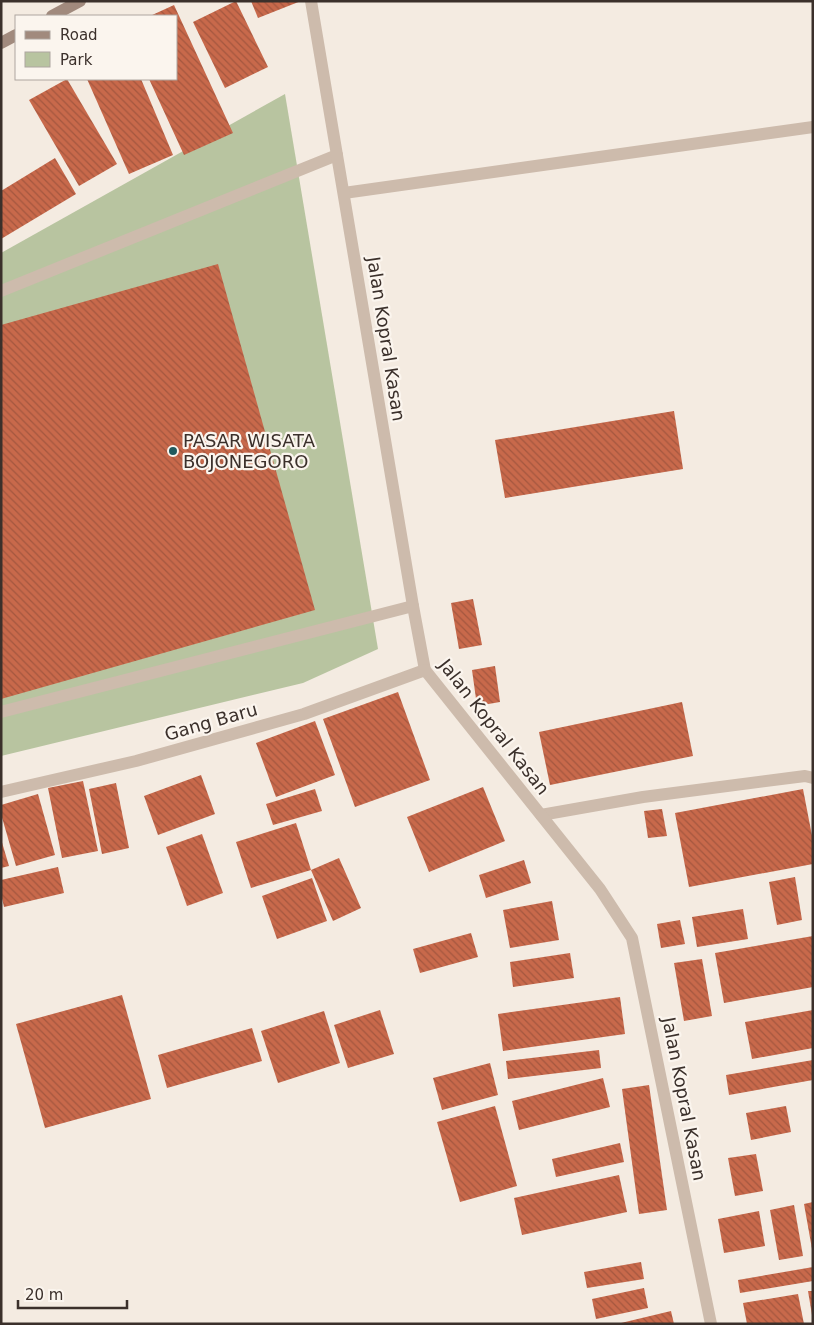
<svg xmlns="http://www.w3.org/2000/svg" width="814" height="1325" viewBox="0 0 814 1325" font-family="'DejaVu Sans',sans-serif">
<defs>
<pattern id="building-back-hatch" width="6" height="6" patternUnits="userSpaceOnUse" patternTransform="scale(1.25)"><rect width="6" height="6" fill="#c8694b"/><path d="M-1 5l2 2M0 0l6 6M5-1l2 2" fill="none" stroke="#a4573f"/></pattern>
</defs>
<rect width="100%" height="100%" fill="#f4ebe1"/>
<path fill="#b8c4a0" d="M285 94 378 649 303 683 1 756V253Z"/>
<g fill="url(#building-back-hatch)">
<path d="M236 1 268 67 225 88 193 22Z"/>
<path d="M251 1H301L258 18Z"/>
<path d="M174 5 233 133 184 155 149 79H176V16H150Z"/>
<path d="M67 79 117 164 79 186 29 100Z"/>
<path d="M87 79H141L173 155 129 174Z"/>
<path d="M55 158 76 194 1 239V191Z"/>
<path d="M218 264 315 610 1 699V325Z"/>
<path d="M674 411 683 469 505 498 495 440Z"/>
<path d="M473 599 482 645 459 649 451 603Z"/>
<path d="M495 666 500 702 477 706 472 670Z"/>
<path d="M398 692 430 780 355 807 323 719Z"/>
<path d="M682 702 693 756 550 785 539 732Z"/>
<path d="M315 721 335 775 276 797 256 743Z"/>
<path d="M201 775 215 814 158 835 144 796Z"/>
<path d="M83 781 98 851 62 858 48 788Z"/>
<path d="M116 783 129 848 102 854 89 789Z"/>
<path d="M483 787 505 841 429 872 407 817Z"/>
<path d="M315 789 322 811 273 825 266 804Z"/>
<path d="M803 789 813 841V864L689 887 675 813Z"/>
<path d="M38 794 55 855 16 866 1 814V805Z"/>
<path d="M662 809 667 836 648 838 644 811Z"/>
<path d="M296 823 311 870 339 858 361 908 333 921 311 870 251 888 236 842Z"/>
<path d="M202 834 223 893 187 906 166 847Z"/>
<path d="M1 839 9 866 1 868Z"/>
<path d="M524 860 531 883 486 898 479 875Z"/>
<path d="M58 867 64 893 4 907 1 894V880Z"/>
<path d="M795 877 802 920 777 925 769 882Z"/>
<path d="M312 878 327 921 277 939 262 896Z"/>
<path d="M552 901 559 940 510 948 503 910Z"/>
<path d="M743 909 748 939 697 947 692 917Z"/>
<path d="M680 920 685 944 661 948 657 924Z"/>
<path d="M471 933 478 957 420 973 413 949Z"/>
<path d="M813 936V987L724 1003 715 953Z"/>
<path d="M570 953 574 978 513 987 510 962Z"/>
<path d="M702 959 712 1016 684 1021 674 963Z"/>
<path d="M122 995 151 1099 45 1128 16 1024Z"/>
<path d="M620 997 625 1034 503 1051 498 1014Z"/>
<path d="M380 1010 394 1054 348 1068 334 1025Z"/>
<path d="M813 1010V1048L752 1059 745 1022Z"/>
<path d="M324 1011 340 1063 278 1083 261 1031Z"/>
<path d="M252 1028 262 1061 167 1088 158 1055Z"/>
<path d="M599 1050 601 1068 508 1079 506 1061Z"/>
<path d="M813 1060V1080L729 1095 726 1075Z"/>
<path d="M490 1063 498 1095 442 1110 433 1078Z"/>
<path d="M603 1078 610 1107 519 1130 512 1101Z"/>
<path d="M649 1085 667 1210 639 1214 622 1089Z"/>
<path d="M495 1106 517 1186 460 1202 437 1122Z"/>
<path d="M786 1106 791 1132 751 1140 746 1113Z"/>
<path d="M620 1143 624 1162 556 1177 552 1159Z"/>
<path d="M756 1154 763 1191 735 1196 728 1158Z"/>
<path d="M619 1175 627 1212 522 1235 514 1198Z"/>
<path d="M813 1202V1249H812L804 1204Z"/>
<path d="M794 1205 803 1256 779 1260 770 1210Z"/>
<path d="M759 1211 765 1246 724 1253 718 1219Z"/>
<path d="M641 1262 644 1279 587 1288 584 1272Z"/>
<path d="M813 1267V1281L740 1293 738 1280Z"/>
<path d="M644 1288 648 1308 596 1319 592 1299Z"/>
<path d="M808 1291H813V1314L812 1315Z"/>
<path d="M798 1294 804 1324H747L743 1303Z"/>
<path d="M671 1311 674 1324H622L621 1323Z"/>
</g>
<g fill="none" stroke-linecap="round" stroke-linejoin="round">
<g stroke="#cdbbac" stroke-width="12">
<path d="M344 193 813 127"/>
<path d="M1 291 337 155"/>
<path d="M1 712 413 606"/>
<path d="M541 815 643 797 805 776 813 778"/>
</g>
<g stroke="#cdbbac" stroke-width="12">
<path d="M311 1 413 606 425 670 600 889 632 938 711 1324"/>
<path d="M1 792 136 761 304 714 425 670"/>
</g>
<g stroke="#a18a7d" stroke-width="12">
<path d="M52 16 80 1"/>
<path d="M1 43 16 35"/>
</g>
</g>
<circle fill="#1f5a5e" stroke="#fbf5ee" stroke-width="2" cx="173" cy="451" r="5"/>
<g text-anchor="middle" stroke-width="4.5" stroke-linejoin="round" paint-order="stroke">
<g font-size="18" fill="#3b302b" stroke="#fbf5ee">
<text transform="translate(386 339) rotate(81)" y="6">Jalan Kopral Kasan</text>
<text transform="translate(211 722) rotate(-16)" y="6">Gang Baru</text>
<text transform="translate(494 727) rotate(52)" y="6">Jalan Kopral Kasan</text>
<text transform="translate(684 1099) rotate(79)" y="6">Jalan Kopral Kasan</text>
</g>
<g font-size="18" fill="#3b302b" stroke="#fbf5ee" text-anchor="start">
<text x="183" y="447">PASAR WISATA<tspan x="183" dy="21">BOJONEGORO</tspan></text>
</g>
</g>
<rect width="814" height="1325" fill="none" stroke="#3b302b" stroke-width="5"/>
<rect x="15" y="15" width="162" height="65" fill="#fbf5ee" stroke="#aea6a0"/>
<rect x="25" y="31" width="25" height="8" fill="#a18a7d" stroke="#aea6a0"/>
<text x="60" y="40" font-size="15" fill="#3b302b">Road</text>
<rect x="25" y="52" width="25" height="15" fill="#b8c4a0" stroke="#aea6a0"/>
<text x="60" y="65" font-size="15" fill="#3b302b">Park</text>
<path d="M18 1300v8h109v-8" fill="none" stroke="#3b302b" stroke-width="2.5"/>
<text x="25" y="1300" font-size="15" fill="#3b302b" stroke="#fbf5ee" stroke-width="4" paint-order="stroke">20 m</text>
</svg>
